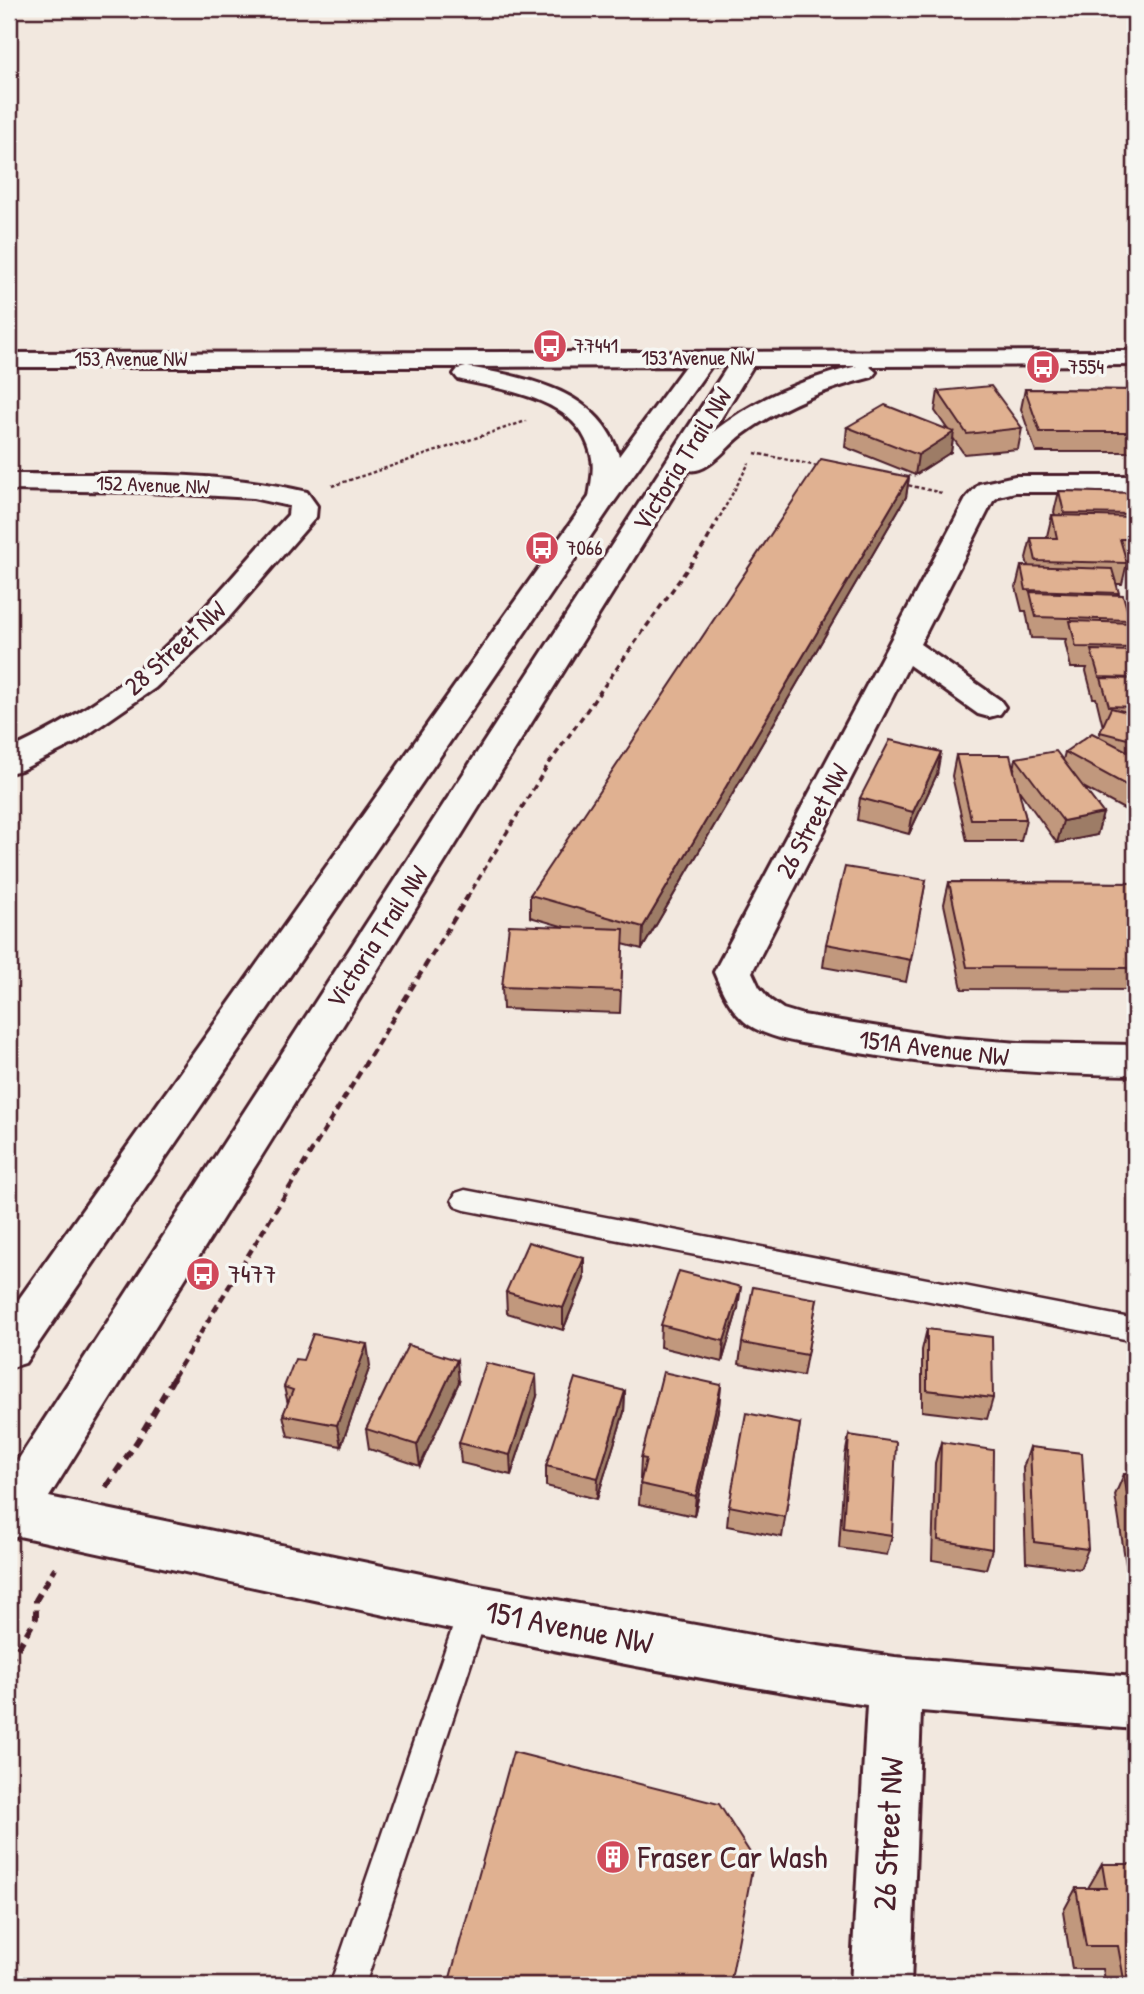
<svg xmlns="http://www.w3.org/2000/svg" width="1144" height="1994" viewBox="0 0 1144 1994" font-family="'Patrick Hand',sans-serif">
<rect width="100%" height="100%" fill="#f2e8df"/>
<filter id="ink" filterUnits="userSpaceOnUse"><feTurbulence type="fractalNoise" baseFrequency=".0143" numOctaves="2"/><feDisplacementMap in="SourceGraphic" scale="14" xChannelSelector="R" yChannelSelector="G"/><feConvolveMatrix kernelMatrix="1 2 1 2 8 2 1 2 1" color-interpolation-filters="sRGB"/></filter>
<g filter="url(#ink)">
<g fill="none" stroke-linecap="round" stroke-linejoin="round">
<g stroke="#4a1f2b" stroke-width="5">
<g id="lane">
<path d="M465 1190 1135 1319V1341L465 1210 456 1207 452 1200 456 1193Z"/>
<path d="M474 1595 485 1599 489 1609 365 1985H330L459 1609 463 1599Z"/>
</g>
</g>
<g stroke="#4a1f2b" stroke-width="6">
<g id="street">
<path d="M9 474C104 475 215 469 307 492L317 506 316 517 224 623 155 688 77 742 21 770 9 773V750C72 721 130 682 180 633 218 596 251 554 288 515L289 506 253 498 147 492 9 490Z"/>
<path d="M1015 476H1135V492H1015L999 496 993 501 920 644 1000 700 1005 707 1000 714 989 717 978 714 909 665 752 972 759 987 770 1000 783 1009 803 1015 943 1037 1019 1043 1135 1045V1075C1033 1074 932 1067 831 1048 804 1043 773 1040 749 1025 731 1012 722 991 714 972L967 497 979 484Z"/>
</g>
</g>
<g stroke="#4a1f2b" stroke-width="6">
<path id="secondary" d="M1135 351V365L869 366 876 372 872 377C825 389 781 406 742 435 727 446 708 474 689 470L49 1497 474 1585 790 1642 895 1657 1135 1677V1729L921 1711 911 1985H851L867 1705C582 1663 301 1596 19 1536L9 1539V1474L728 366H711L614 502 25 1363 9 1368V1313L589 497C591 483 595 468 591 454 577 397 506 391 458 379L454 374 458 369 466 367H9V353ZM685 366 619 456C600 390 527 378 468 367ZM753 366H857C804 379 755 398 712 433Z"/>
</g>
<g stroke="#4a1f2b" stroke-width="2.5" stroke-dasharray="3.5 2.5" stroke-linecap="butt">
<path d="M755 453 822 467"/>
<path d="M903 484 942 493"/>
<path d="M332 486 526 421"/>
<path d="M717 522 749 463"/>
</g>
<path stroke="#4a1f2b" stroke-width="3.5" stroke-dasharray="6 4.5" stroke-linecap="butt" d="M467 898 546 768 705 544 718 520"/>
<path stroke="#4a1f2b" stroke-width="4.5" stroke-dasharray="8 5" stroke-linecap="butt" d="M173 1378 468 896"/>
<g stroke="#4a1f2b" stroke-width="6" stroke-dasharray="10 7" stroke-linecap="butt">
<path d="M106 1487 138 1440 174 1377"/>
<path d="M9 1663 36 1618V1600L55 1568"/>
</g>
<use href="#lane" fill="#f6f6f2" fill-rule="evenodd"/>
<use href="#street" fill="#f6f6f2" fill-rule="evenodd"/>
<use href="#secondary" fill="#f6f6f2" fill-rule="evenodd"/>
</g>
<g fill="#c1987d" stroke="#4a1f2b" stroke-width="2">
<path d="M1025 389 1135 390V452H1036L1021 409Z"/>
<path d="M938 391 1022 428 1018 449 964 454 953 438 951 452 915 475 845 447 847 427 948 430 935 411Z"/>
<path d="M909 477 906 497 642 949 623 944 620 1013 503 1009 502 987 565 927 530 917V895Z"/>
<path d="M1059 491 1135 493V560H1126L1127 563 1122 584H1116L1118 594 1130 620V622L1135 623V815L1083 787 1103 813 1097 835 1057 843 1018 789 1026 819 1021 841H967L952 776 956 755 1014 770 1016 758 1063 760 1065 752 1099 736 1103 727 1096 698H1093L1086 671 1087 668H1071L1065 642 1066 639 1031 638 1026 611H1022L1016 587 1021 566H1028L1026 558 1031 538H1048L1047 536 1052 515H1055L1054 512Z"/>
<path d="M937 774 909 834 857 820 860 798Z"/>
<path d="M926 880 906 982 823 967 826 944Z"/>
<path d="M949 882 1135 883V990L962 989 944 904Z"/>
<path d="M584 1279 563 1330 507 1313 506 1292Z"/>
<path d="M817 1299 803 1376 739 1364 742 1343Z"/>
<path d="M738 1308 722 1362 660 1347 661 1325Z"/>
<path d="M927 1329 993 1398 987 1419 922 1411V1350Z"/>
<path d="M303 1360 370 1366 341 1446 288 1436 283 1415 288 1404 284 1387Z"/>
<path d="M459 1382 420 1466 369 1449 366 1429Z"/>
<path d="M721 1385 719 1406 694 1516 639 1504 641 1479H640L641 1458Z"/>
<path d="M625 1391 624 1412 597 1499 546 1486V1466Z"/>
<path d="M537 1396 511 1475 461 1463 459 1443Z"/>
<path d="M800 1424 782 1537 727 1526 729 1506Z"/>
<path d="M849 1435 892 1535 887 1555 839 1548 845 1456Z"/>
<path d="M941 1442 992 1549 986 1569 932 1560 935 1463Z"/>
<path d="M1030 1447 1088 1549 1080 1569 1026 1562 1023 1468Z"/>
<path d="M1124 1474 1135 1475V1585L1129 1584 1115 1495Z"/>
<path d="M1102 1864 1135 1985H1106L1103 1969H1072L1063 1912 1076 1888H1088Z"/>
</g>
<g fill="#9d7c66" stroke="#4a1f2b" stroke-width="2">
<path d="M954 432 951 452 915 475 918 455Z"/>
<path d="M909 477 906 497 642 949 643 927Z"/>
<path d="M941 752 937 774 909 834 913 812Z"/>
<path d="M1103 813 1097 835 1057 843 1063 821Z"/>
<path d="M584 1258V1279L563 1330V1308Z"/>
<path d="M741 1287 738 1308 722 1362 724 1341Z"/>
<path d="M367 1344 370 1366 341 1446 337 1425Z"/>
<path d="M457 1360 459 1382 420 1466 417 1445Z"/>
<path d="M536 1375 537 1396 511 1475 510 1455Z"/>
<path d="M721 1385 719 1406 694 1516 696 1496Z"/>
<path d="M625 1391 624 1412 597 1499 598 1478Z"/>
</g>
<g fill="#e0b191" stroke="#4a1f2b" stroke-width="2">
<path d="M991 386 1022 428 967 434 938 391Z"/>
<path d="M1025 389 1135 390V432H1040Z"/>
<path d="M885 405 954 432 918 455 847 427Z"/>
<path d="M821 459 909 477 643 927 530 895Z"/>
<path d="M1059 491 1135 493V514L1064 513Z"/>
<path d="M1052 515 1135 517V539H1120L1127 563 1036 561 1031 538H1057Z"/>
<path d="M1021 566 1112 569 1119 593 1026 590Z"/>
<path d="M1030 592 1123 595 1130 620 1036 617Z"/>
<path d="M1070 621 1135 623V648L1076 647Z"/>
<path d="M1091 650 1135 651V678L1099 677Z"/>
<path d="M1101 678 1135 679V707L1109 706Z"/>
<path d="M1111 708 1135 714V741L1100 732Z"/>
<path d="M1092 733 1135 755V790L1065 752Z"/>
<path d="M890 740 941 752 913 812 860 798Z"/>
<path d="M1056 751 1103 813 1063 821 1016 758Z"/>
<path d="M956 755H1010L1026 819H971Z"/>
<path d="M845 867 926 880 911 960 826 944Z"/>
<path d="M949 882 1135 883V968L967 967Z"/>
<path d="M509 925 624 929 621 991 502 987Z"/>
<path d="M528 1242 584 1258 563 1308 506 1292Z"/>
<path d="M679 1271 741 1287 724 1341 661 1325Z"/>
<path d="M753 1287 817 1299 807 1355 742 1343Z"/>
<path d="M927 1329 992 1337 993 1398 927 1390Z"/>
<path d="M313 1334 367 1344 337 1425 283 1415 293 1390 284 1387 295 1359 303 1360Z"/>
<path d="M408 1345 457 1360 417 1445 366 1429Z"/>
<path d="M486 1363 536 1375 510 1455 459 1443Z"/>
<path d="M663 1372 721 1385 696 1496 640 1484 646 1459 641 1458Z"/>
<path d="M575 1378 625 1391 598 1478 546 1466Z"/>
<path d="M746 1413 800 1424 785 1517 729 1506Z"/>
<path d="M849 1435 896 1442 892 1535 843 1528Z"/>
<path d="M941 1442 993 1450 992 1549 938 1540Z"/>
<path d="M1030 1447 1082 1453 1088 1549 1034 1542Z"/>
<path d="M1124 1474 1135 1475V1547Z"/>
<path d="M513 1752 719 1804 754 1859 730 1985H448Z"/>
<path d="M1102 1864H1135V1985H1125L1118 1946H1086L1076 1888H1106Z"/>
</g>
</g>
<defs>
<g id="bus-disc" transform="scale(1.75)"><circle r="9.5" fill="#d1495b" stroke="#f6f6f2"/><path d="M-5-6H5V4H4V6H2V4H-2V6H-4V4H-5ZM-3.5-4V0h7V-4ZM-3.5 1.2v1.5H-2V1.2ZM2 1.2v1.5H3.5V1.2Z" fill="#fff"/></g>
<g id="building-disc" transform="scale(1.75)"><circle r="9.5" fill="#d1495b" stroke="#f6f6f2"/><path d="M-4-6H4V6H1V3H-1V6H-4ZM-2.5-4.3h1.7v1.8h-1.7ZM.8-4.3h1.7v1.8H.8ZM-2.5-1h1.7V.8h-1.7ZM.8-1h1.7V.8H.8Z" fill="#fff"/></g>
</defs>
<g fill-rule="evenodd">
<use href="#bus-disc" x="550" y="346"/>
<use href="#bus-disc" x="1043" y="367"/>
<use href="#bus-disc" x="542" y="548"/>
<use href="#bus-disc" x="203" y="1274"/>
<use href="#building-disc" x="613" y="1857"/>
</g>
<g text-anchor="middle" stroke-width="7" stroke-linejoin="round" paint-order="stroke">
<g font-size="21" fill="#4a1f2b" stroke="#f6f6f2" text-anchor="start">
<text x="574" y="353">77441</text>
<text x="1068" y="374">7554</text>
<text x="566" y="555">7066</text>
</g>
<g font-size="21" fill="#4a1f2b" stroke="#f6f6f2">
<text x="698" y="365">153 Avenue NW</text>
<text x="131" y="366">153 Avenue NW</text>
<text transform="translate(153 485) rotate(2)" y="7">152 Avenue NW</text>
</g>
<g font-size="26" fill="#4a1f2b" stroke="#f6f6f2">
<text transform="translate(682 459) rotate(-58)" y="9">Victoria Trail NW</text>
<text transform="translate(175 648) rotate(-42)" y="9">28 Street NW</text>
<text transform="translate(812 821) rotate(-62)" y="9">26 Street NW</text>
<text transform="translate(377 937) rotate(-57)" y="9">Victoria Trail NW</text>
<text transform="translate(934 1048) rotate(7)" y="9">151A Avenue NW</text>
</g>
<g font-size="26" fill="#4a1f2b" stroke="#f6f6f2" text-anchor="start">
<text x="228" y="1283">7477</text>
</g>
<g font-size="32" fill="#4a1f2b" stroke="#f6f6f2">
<text transform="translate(569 1627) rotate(11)" y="11">151 Avenue NW</text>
<text transform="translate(888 1834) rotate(-87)" y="11">26 Street NW</text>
</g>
<g font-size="32" fill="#4a1f2b" stroke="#f6f6f2" text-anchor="start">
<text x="638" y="1868">Fraser Car Wash</text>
</g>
</g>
<rect width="1144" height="1994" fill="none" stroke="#f6f6f2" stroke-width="35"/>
<rect x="18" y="18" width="1109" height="1959" fill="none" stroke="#4a1f2b" stroke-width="2.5" filter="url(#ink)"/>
</svg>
